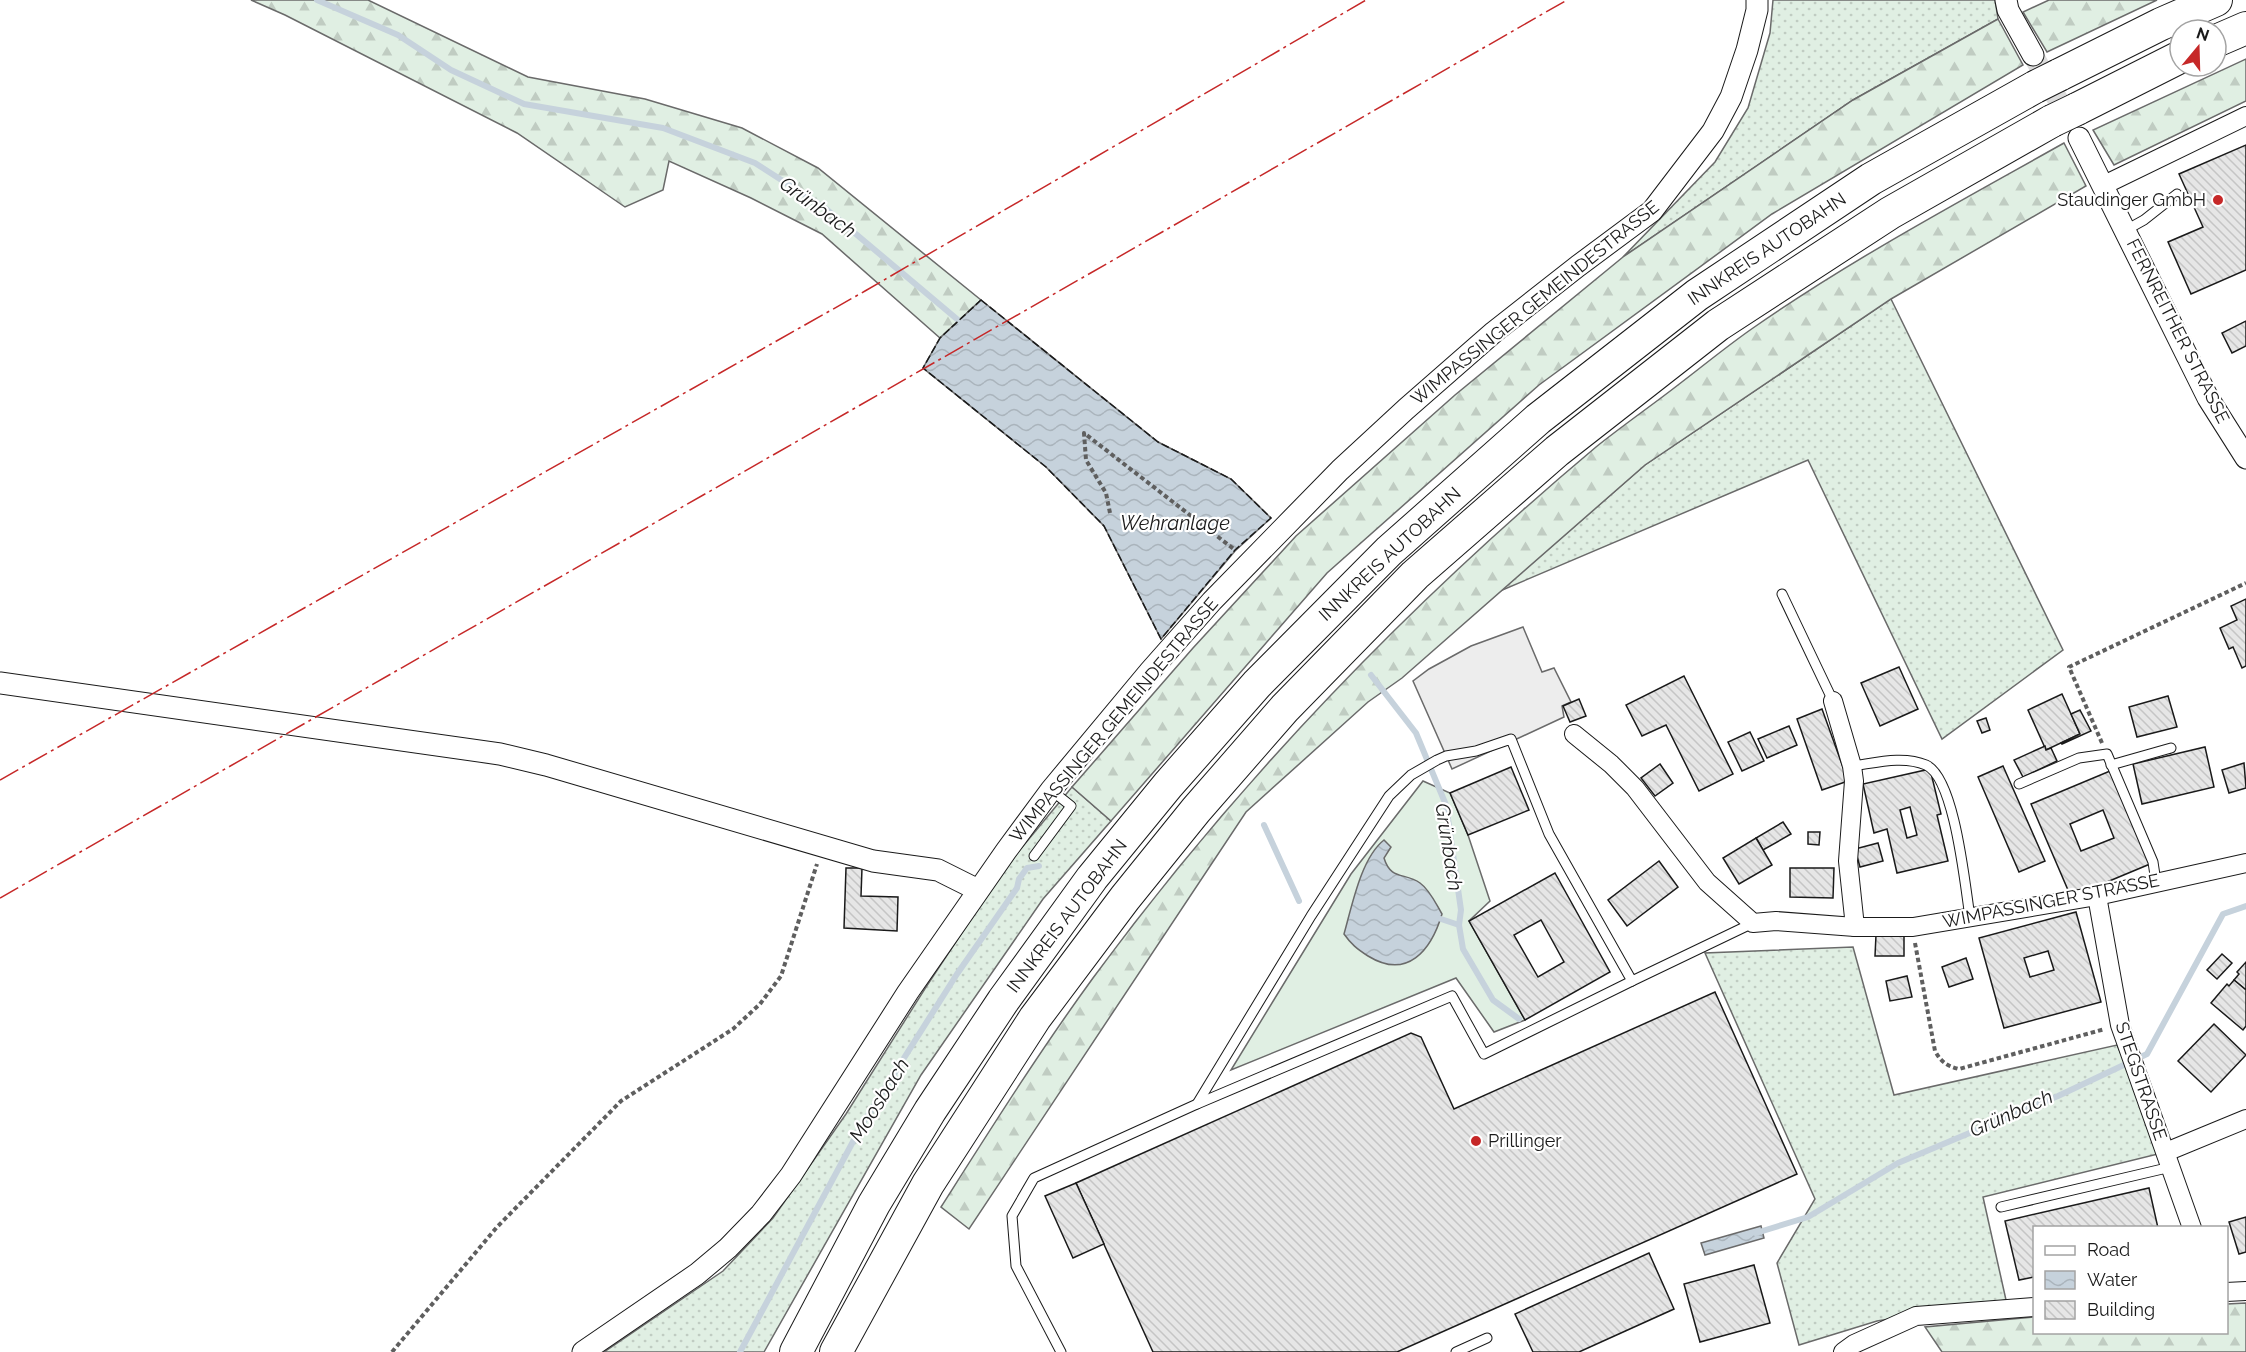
<svg xmlns="http://www.w3.org/2000/svg" width="2246" height="1352" viewBox="0 0 2246 1352" font-family="Raleway,sans-serif">
<defs>
<pattern id="grass-dots" width="8" height="8" patternUnits="userSpaceOnUse" patternTransform="scale(1.5)"><rect width="8" height="8" fill="#e0efe3"/><path d="M2 2h.1M6 6h.1" fill="none" stroke="#c0ccc2" stroke-width="1.8" stroke-linecap="round"/></pattern>
<pattern id="forest-firs" width="22" height="20" patternUnits="userSpaceOnUse" patternTransform="scale(1.5)"><rect width="22" height="20" fill="#e0efe3"/><path d="M5 1l3.5 6h-7zM16 11l3.5 6h-7z" fill="#c0ccc2"/></pattern>
<pattern id="water-waves" width="16" height="10" patternUnits="userSpaceOnUse" patternTransform="scale(1.5)"><rect width="16" height="10" fill="#c6d2dc"/><path d="M0 5q4-4 8 0t8 0" fill="none" stroke="#aab4bc"/></pattern>
<pattern id="building-back-hatch" width="6" height="6" patternUnits="userSpaceOnUse" patternTransform="scale(1.5)"><rect width="6" height="6" fill="#e6e6e6"/><path d="M-1 5l2 2M0 0l6 6M5-1l2 2" fill="none" stroke="#c5c5c5"/></pattern>
</defs>
<rect width="100%" height="100%" fill="#fff"/>
<g fill="url(#grass-dots)" stroke="#6a6a6a" stroke-width="1.5">
<path d="M1773 0H1995L1998 19 1853 100 1623 257 1715 162 1748 108 1770 33Z"/>
<path d="M1891 299 2063 650 1942 739 1808 460 1500 591 1645 465Z"/>
<path d="M1072 787 1111 821 1043 899 921 1075 764 1352H604L723 1271 773 1218 846 1114 926 987 1004 869Z"/>
<path d="M1853 947 1894 1095 2117 1045 2166 1152 1983 1197 2006 1300 1877 1321 1799 1345 1777 1263 1815 1199 1705 953Z"/>
</g>
<g fill="url(#forest-firs)" stroke="#6a6a6a" stroke-width="1.5">
<path d="M251 0H368L528 77 645 99 742 128 818 168 981 300 940 338 822 234 751 198 669 161 663 190 625 207 517 133 285 15Z"/>
<path d="M2049 0H2157L2047 52 2023 12Z"/>
<path d="M1998 19 2023 65 1772 214 1539 385 1327 573 1111 821 1072 787 1193 648 1296 536 1455 395 1623 257 1853 100Z"/>
<path d="M2246 59V101L2114 165 2093 130Z"/>
<path d="M2064 143 2086 186 1891 299 1645 465 1402 678 1368 702 1246 812 969 1229 941 1207C990 1130 1039 1052 1093 978 1238 781 1409 604 1596 447 1622 426 1651 406 1678 385 1703 366 1727 346 1753 328 1852 259 1959 202 2064 143Z"/>
<path d="M2246 1303V1352H1942L1925 1327 2034 1317V1332H2226L2227 1304Z"/>
</g>
<path fill="#e0efe3" stroke="#6a6a6a" stroke-width="1.5" d="M1423 781 1450 793 1468 835 1490 901 1469 921 1525 1020 1494 1032 1456 978 1231 1070 1351 874Z"/>
<path fill="#ededed" stroke="#6a6a6a" stroke-width="1.5" d="M1523 627 1542 672 1554 668 1571 702 1562 706 1564 717 1452 769 1413 681 1429 669 1471 646Z"/>
<g fill="url(#water-waves)" stroke="#6a6a6a" stroke-width="1.5">
<path d="M981 300 1158 442 1231 479 1271 518 1235 551 1161 639 1104 526 1046 467 923 368 940 338Z"/>
<path d="M1384 840 1391 847 1384 858C1391 881 1405 872 1420 883 1430 890 1436 904 1442 914 1431 951 1407 980 1368 956 1357 949 1351 944 1344 934 1352 906 1361 858 1384 840Z"/>
<path d="M1761 1226 1764 1238 1705 1255 1701 1243Z"/>
</g>
<g fill="none" stroke-linecap="round" stroke-linejoin="round">
<g stroke="#c6d2dc" stroke-width="6">
<path d="M317 0 398 35 451 70 524 104 663 128 755 163 825 208 964 325"/>
<path d="M1371 675 1416 733 1446 805 1461 910 1459 925 1463 949 1493 1000 1519 1019"/>
<path d="M1264 825 1299 901"/>
<path d="M1441 919 1459 925"/>
<path d="M1756 1233 1808 1217 1898 1163 2058 1096 2147 1054 2223 914 2246 906"/>
<path d="M740 1352 863 1123 957 974 1017 888 1019 879 1027 868 1039 866"/>
</g>
</g>
<g fill="url(#building-back-hatch)" stroke="#1a1a1a" stroke-width="1.5" fill-rule="evenodd">
<path d="M2246 145V270L2191 294 2168 242 2203 227 2179 174Z"/>
<path d="M2246 321V346L2232 353 2222 333Z"/>
<path d="M2246 599V666L2242 668 2233 647 2229 649 2220 628 2237 620 2231 606Z"/>
<path d="M1899 667 1918 709 1880 726 1861 683Z"/>
<path d="M1684 676 1733 774 1699 791 1666 725 1642 736 1626 705Z"/>
<path d="M2062 694 2080 734 2046 750 2028 710Z"/>
<path d="M2168 696 2177 727 2137 737 2129 707Z"/>
<path d="M1579 699 1586 716 1570 722 1563 706Z"/>
<path d="M1822 709 1848 781 1822 790 1797 719Z"/>
<path d="M2080 710 2091 731 2062 744 2061 743 2080 734 2071 714Z"/>
<path d="M1986 718 1990 730 1982 733 1977 721Z"/>
<path d="M1789 726 1797 745 1767 758 1758 739Z"/>
<path d="M1750 732 1764 761 1742 771 1728 742Z"/>
<path d="M2045 746 2046 750 2051 748 2057 761 2023 777 2014 760Z"/>
<path d="M2205 747 2214 787 2142 804 2133 764Z"/>
<path d="M2244 763 2246 788 2229 793 2222 770Z"/>
<path d="M1660 764 1673 783 1655 796 1641 778Z"/>
<path d="M2003 766 2045 861 2019 872 1978 777Z"/>
<path d="M1511 767 1529 810 1468 835 1450 793Z"/>
<path d="M1930 769 1941 814 1937 815 1948 861 1897 873 1887 829 1874 833 1863 784ZM1910 807 1917 835 1907 838 1900 810Z"/>
<path d="M2110 771 2150 864 2071 897 2031 804ZM2103 810 2114 838 2081 851 2070 824Z"/>
<path d="M1783 822 1791 834 1763 850 1756 838Z"/>
<path d="M1808 832H1820L1819 845 1808 844Z"/>
<path d="M1756 838 1772 865 1739 884 1723 858Z"/>
<path d="M1878 843 1883 861 1860 867 1855 849Z"/>
<path d="M1659 861 1678 887 1627 926 1608 900Z"/>
<path d="M846 868H862L861 896 898 897 897 931 844 928Z"/>
<path d="M1790 868H1834L1833 898 1790 897Z"/>
<path d="M1555 873 1610 972 1525 1020 1469 921ZM1541 920 1564 962 1538 977 1514 935Z"/>
<path d="M2076 912 2101 1002 2004 1028 1979 938ZM2048 951 2054 970 2030 977 2024 958Z"/>
<path d="M1876 935 1904 936V956H1875Z"/>
<path d="M2222 954 2232 963 2217 979 2207 970Z"/>
<path d="M1966 958 1973 979 1949 987 1942 967Z"/>
<path d="M2246 962V990L2234 980 2239 974 2237 972Z"/>
<path d="M1907 976 1912 997 1890 1001 1886 981Z"/>
<path d="M2234 980 2246 990V1026L2243 1030 2211 1003 2227 984 2229 986Z"/>
<path d="M1715 992 1797 1174 1397 1352H1153L1076 1183 1411 1033 1421 1037 1454 1109Z"/>
<path d="M2214 1024 2246 1055 2211 1092 2178 1061Z"/>
<path d="M1076 1183 1104 1244 1073 1258 1045 1196Z"/>
<path d="M2149 1188 2158 1228H2034V1277L2019 1280 2005 1221Z"/>
<path d="M2246 1217V1252L2239 1254 2229 1222Z"/>
<path d="M1649 1253 1674 1309 1579 1352H1533L1515 1314Z"/>
<path d="M1754 1265 1770 1323 1700 1342 1684 1284Z"/>
</g>
<g fill="none" stroke-linecap="round" stroke-linejoin="round">
<path stroke="#ddd" stroke-width="21" stroke-dasharray="21 10" stroke-linecap="butt" d="M2033 55 2079 138"/>
<g stroke="#1a1a1a" stroke-width="11">
<g id="service">
<path d="M2126 230 2144 220 2177 194"/>
<path d="M1782 594 1833 701"/>
<path d="M2111 765 2171 748"/>
<path d="M1852 766C1875 763 1903 755 1926 765 1955 778 1965 886 1970 917"/>
<path d="M2019 784 2079 758 2107 754 2153 862 2156 882"/>
<path d="M1034 856 1071 806 1051 790"/>
<path d="M1197 1104 1311 916 1389 796 1411 775 1437 760 1446 756 1476 751 1511 739 1549 834 1632 981 1753 923"/>
<path d="M2001 1207 2171 1167"/>
<path d="M1061 1352 1016 1266 1012 1216 1034 1178 1197 1104 1452 996 1484 1054 1632 981"/>
<path d="M1456 1352 1487 1338"/>
</g>
</g>
<g stroke="#1a1a1a" stroke-width="20">
<g id="minor">
<path d="M2102 186 2246 116"/>
<path d="M1833 701 1852 766 1854 781 1848 861 1855 927"/>
<path d="M1574 734 1611 764 1635 788 1707 882 1753 923 1776 921 1855 927H1913L2097 896 2246 863"/>
<path d="M2097 896 2120 1025 2192 1228"/>
<path d="M2166 1152 2246 1119"/>
<path d="M2226 1292 2246 1291"/>
<path d="M1843 1352 1854 1344 1916 1316 2034 1307"/>
</g>
</g>
<g stroke="#1a1a1a" stroke-width="23">
<g id="tertiary">
<path d="M2006 0 2008 10 2033 55"/>
<path d="M2079 138 2208 398 2246 458"/>
<path d="M0 683 500 754 546 765 873 861 938 870 978 890"/>
<path d="M583 1352 697 1274 728 1248 761 1214 791 1175 908 992 1006 851 1051 790 1150 671 1212 601 1340 470 1406 409 1494 332 1578 266 1652 211 1713 131 1731 97 1747 50 1757 10V0"/>
</g>
</g>
<g stroke="#1a1a1a" stroke-width="34">
<g id="motorway">
<path d="M2216 41 2246 28"/>
<path d="M2059 75 2161 24 2216 0"/>
<path d="M2077 109 2180 57"/>
<path d="M796 1352 874 1204 930 1111 1003 1001 1092 878 1168 785 1257 684 1389 551 1538 419 1697 295 1871 179 2035 87"/>
<path d="M836 1352 928 1184 1035 1018 1125 898 1196 810 1285 708 1415 575 1557 451 1718 325 1890 213 2052 121"/>
</g>
</g>
<g stroke="#5f5f5f" stroke-width="4" stroke-dasharray="4.5 3" stroke-linecap="butt">
<path d="M1110 513 1106 493 1086 460 1084 433 1235 550"/>
<path d="M2102 743 2069 667 2246 583"/>
<path d="M1915 943 1935 1051C1941 1062 1947 1066 1959 1069L2105 1029"/>
<path d="M392 1352 497 1227 621 1101 733 1029 760 1004 781 976 817 864"/>
</g>
<use href="#service" stroke="#fff" stroke-width="9"/>
<use href="#minor" stroke="#fff" stroke-width="18"/>
<use href="#tertiary" stroke="#fff" stroke-width="21"/>
<use href="#motorway" stroke="#fff" stroke-width="32"/>
<g stroke="#1a1a1a" stroke-width="34" stroke-linecap="butt">
<g id="motorway-bridge">
<path d="M2035 87 2059 75"/>
<path d="M2052 121 2077 109"/>
</g>
</g>
<use href="#motorway-bridge" stroke="#fff" stroke-width="32"/>
<path stroke="#1a1a1a" stroke-width="1.5" stroke-dasharray="8 3" stroke-linecap="butt" d="M981 300 1158 442 1231 479 1271 518 1235 550 1161 639 1104 526 1046 467 923 368 940 338Z"/>
<g stroke="#c62828" stroke-width="1.5" stroke-dasharray="21 4.5 3 4.5" stroke-linecap="butt">
<path d="M0 780 865 291 1366 0"/>
<path d="M0 898 1567 0"/>
</g>
</g>
<g fill="#c62828" stroke="#fff" stroke-width="2">
<circle cx="2218" cy="200" r="6"/>
<circle cx="1476" cy="1141" r="6"/>
</g>
<g text-anchor="middle" stroke-width="4.5" stroke-linejoin="round" paint-order="stroke">
<g font-size="18" fill="#1a1a1a" stroke="#fff" text-anchor="end">
<text x="2206" y="206">Staudinger GmbH</text>
<text x="1488" y="1147" text-anchor="start">Prillinger</text>
</g>
<g font-size="18" fill="#1a1a1a" stroke="#fff">
<text transform="translate(1767 249) rotate(-34)" y="6">INNKREIS AUTOBAHN</text>
<text transform="translate(1535 303) rotate(-39)" y="6">WIMPASSINGER GEMEINDESTRASSE</text>
<text transform="translate(2178 331) rotate(63)" y="6">FERNREITHER STRASSE</text>
<text transform="translate(1390 554) rotate(-43)" y="6">INNKREIS AUTOBAHN</text>
<text transform="translate(1114 720) rotate(-50)" y="6">WIMPASSINGER GEMEINDESTRASSE</text>
<text transform="translate(2051 901) rotate(-11)" y="6">WIMPASSINGER STRASSE</text>
<text transform="translate(1067 916) rotate(-53)" y="6">INNKREIS AUTOBAHN</text>
<text transform="translate(2141 1081) rotate(71)" y="6">STEGSTRASSE</text>
</g>
<g font-size="20" font-style="italic" fill="#1a1a1a" stroke="#fff">
<text transform="translate(818 207) rotate(36)" y="7">Grünbach</text>
<text x="1175" y="530">Wehranlage</text>
<text transform="translate(1449 847) rotate(81)" y="7">Grünbach</text>
<text transform="translate(879 1100) rotate(-58)" y="7">Moosbach</text>
<text transform="translate(2011 1113) rotate(-24)" y="7">Grünbach</text>
</g>
</g>
<rect x="2033" y="1226" width="195" height="108" fill="#ffffff" stroke="#a3a3a3" stroke-width="1.5"/>
<rect x="2045" y="1246" width="30" height="9" fill="#ffffff" stroke="#a3a3a3" stroke-width="1.5"/>
<text x="2087" y="1256" font-size="18" fill="#1a1a1a">Road</text>
<rect x="2045" y="1271" width="30" height="18" fill="url(#water-waves)" stroke="#a3a3a3" stroke-width="1.5"/>
<text x="2087" y="1286" font-size="18" fill="#1a1a1a">Water</text>
<rect x="2045" y="1301" width="30" height="18" fill="url(#building-back-hatch)" stroke="#a3a3a3" stroke-width="1.5"/>
<text x="2087" y="1316" font-size="18" fill="#1a1a1a">Building</text>
<g transform="translate(2198 48) rotate(19)"><circle r="28" fill="#ffffff" stroke="#a3a3a3" stroke-width="1.5"/>
<path d="M0-4.5L10 22L0 15L-10 22Z" fill="#c62828"/>
<text y="-9" font-size="16" font-weight="bold" text-anchor="middle" fill="#1a1a1a">N</text>
</g>
</svg>
